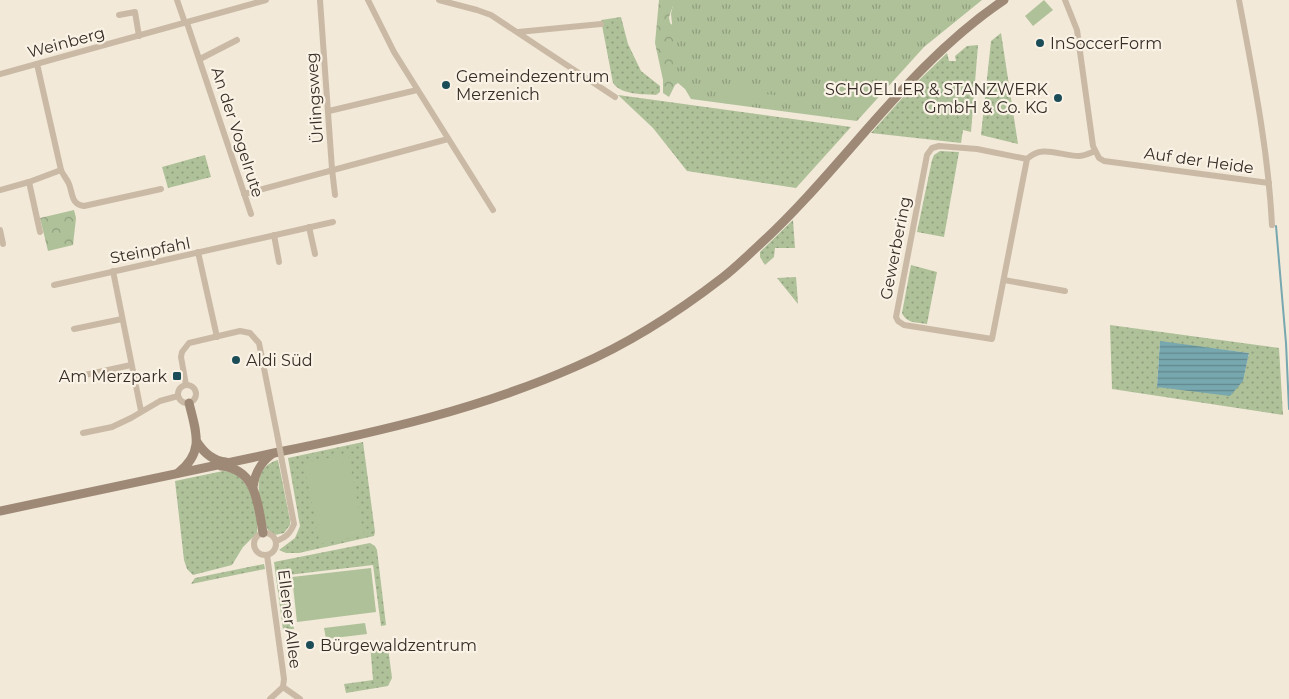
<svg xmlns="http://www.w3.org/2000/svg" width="1289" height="699" viewBox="0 0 1289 699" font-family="Montserrat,sans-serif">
<defs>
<pattern id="grass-dots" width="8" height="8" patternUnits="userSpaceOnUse" patternTransform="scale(1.25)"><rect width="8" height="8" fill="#afc199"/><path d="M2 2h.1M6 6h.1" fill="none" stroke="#8f9d7d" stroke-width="1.8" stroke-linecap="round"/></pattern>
<pattern id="forest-crowns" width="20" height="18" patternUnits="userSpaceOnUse" patternTransform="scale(1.25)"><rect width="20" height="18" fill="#afc199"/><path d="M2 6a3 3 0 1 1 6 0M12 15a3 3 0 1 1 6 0" fill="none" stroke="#8f9d7d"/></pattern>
<pattern id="park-tufts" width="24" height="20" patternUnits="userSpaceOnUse" patternTransform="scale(1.25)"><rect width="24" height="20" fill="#afc199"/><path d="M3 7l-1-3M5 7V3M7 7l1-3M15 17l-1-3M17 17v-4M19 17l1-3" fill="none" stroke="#8f9d7d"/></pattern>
<pattern id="water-rules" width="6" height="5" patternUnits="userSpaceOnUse" patternTransform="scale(1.25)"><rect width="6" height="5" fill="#77a7af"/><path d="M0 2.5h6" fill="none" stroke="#62888e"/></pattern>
</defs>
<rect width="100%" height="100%" fill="#f2e9d9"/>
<g fill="url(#grass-dots)" fill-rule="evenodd">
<path d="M621 17 628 44 641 71 660 86V92L656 95C643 94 621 95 613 83L601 20Z"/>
<path d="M1001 33 1018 144 981 135 991 41Z"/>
<path d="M978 45 971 132 963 130 961 143 871 133 913 86 947 53 949 61H956L955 56 967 46Z"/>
<path d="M618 95 851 127 796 188 687 171 653 128Z"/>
<path d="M940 151 959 152 944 237 917 232 932 160 934 155Z"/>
<path d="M205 155 211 177 168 188 162 167Z"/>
<path d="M793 220 795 248H775L774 257 765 265 760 257V252Z"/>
<path d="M911 265 937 272 927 324C917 322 907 324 902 313Z"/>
<path d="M796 277 798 304 777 278Z"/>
<path d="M1110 325 1279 348 1283 415 1112 389ZM1160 342 1249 353 1243 380 1157 387Z"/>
<path d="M363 442 375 532 374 536 299 553H286L279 550 295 538 300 526 288 458Z"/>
<path d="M278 460 290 520V525L284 533 275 535 268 530 265 524C261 503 248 468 278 460Z"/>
<path d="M223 471C250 471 259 512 257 533L243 547 232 565 193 575 187 569 184 560 175 481Z"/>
<path d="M370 543 375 546 377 550 386 625 381 626 373 565 288 575 294 629 283 630 274 562Z"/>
<path d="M264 564 265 569 191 584 195 578Z"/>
<path d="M387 640 392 678 388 686 346 693 344 684 373 680 370 643Z"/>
</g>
<g fill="url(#forest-crowns)">
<path d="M659 0H675L669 17 670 23 682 34 678 45V83L675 85 669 97 663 93V80L655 43Z"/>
<path d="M74 210 76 218 73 245 48 251 40 218Z"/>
</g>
<path fill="url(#park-tufts)" d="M674 0H982L924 47 857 121 691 99 685 89 678 83 671 14Z"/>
<g fill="#afc199">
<path d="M1044 0 1053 10 1033 26 1025 16Z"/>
<path d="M740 79 752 88 750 102 741 101V99L714 95Z"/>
<path d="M756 93 775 95 774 106 754 103Z"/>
<path d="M348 454 364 535 320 544 304 463Z"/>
<path d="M371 568 376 612 297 622 292 577Z"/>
<path d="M365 623 367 634 326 639 324 628Z"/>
</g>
<path fill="url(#water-rules)" d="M1160 341 1249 353 1243 381 1230 396 1157 387Z"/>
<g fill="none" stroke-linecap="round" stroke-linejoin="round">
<path stroke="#77a7af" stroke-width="2" d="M1276 226 1286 343 1289 409"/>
<g stroke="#cabaa5" stroke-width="6">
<path d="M177 0 185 23"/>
<path d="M320 0 332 169 335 195"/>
<path d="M368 0 394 52 493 210"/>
<path d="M439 0 477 10 491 15 615 97"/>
<path d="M1065 0 1077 30 1093 146 1099 158 1104 161 1269 183"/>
<path d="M1239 0C1253 75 1268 148 1272 225"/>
<path d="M119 15 135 12 139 36"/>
<path d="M187 23 251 214"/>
<path d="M518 32 601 24"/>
<path d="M200 59 237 40"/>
<path d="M0 74 266 0"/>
<path d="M329 111 417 90"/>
<path d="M1027 159 977 149 939 146 932 148 927 155 896 317 898 321 904 325 992 339 1027 159C1042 144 1060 156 1079 156 1084 156 1090 153 1095 151"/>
<path d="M61 170C63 175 67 179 69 184 73 194 71 204 84 206L161 189"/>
<path d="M29 182 40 232"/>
<path d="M0 190 29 182 61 170 37 64"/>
<path d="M244 194 448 139"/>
<path d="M309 227 315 254"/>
<path d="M0 230 3 244"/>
<path d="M274 235 279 262"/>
<path d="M198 252 217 337"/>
<path d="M113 271 141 411"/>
<path d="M1004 280 1065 291"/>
<path d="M54 285 333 222"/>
<path d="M74 329 122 319"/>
<path d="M85 375 131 365"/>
<circle cx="187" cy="394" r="9"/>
<path d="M186 385 181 357 182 352 189 343 240 331 250 333 259 343 278 439"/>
<path d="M83 433 112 427 131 418 160 401 178 396"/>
<circle cx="265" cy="544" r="11"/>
<path d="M276 541C285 538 290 534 294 524L282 461"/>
<path d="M267 555 284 679 283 687"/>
<path d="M283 687 300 699"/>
<path d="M270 699 283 687"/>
</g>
<g stroke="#9e8976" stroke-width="9">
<path d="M197 442C204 453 213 461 226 462"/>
<path d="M221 466C257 469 258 505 263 533"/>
<path d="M178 473C205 452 196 432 189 403"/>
<path d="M253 487C255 473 260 463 272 454"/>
<path d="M0 511C92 492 183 472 274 453 378 432 480 409 577 366 628 344 678 312 722 278 734 269 745 258 757 247 843 169 906 66 1004 0"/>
</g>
<path stroke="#cabaa5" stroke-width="6" d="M278 439 282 461"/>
</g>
<g fill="#1b4d58" stroke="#f9f2e5" stroke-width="2">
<circle cx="1040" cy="43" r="5"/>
<circle cx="446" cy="85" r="5"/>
<circle cx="1058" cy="98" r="5"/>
<circle cx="236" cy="360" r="5"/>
<rect x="172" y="371" width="10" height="10" rx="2.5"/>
<circle cx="310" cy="645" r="5"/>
</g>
<g text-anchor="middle" stroke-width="4.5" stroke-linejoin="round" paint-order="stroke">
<g font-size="16" fill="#352d26" stroke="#f9f2e5">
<text transform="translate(66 42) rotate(-15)" y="6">Weinberg</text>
<text transform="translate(314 98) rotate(-94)" y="6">Ürlingsweg</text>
<text transform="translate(238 132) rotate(72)" y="6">An der Vogelrute</text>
<text transform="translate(1199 160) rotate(8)" y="6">Auf der Heide</text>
<text transform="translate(895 248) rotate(-79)" y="6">Gewerbering</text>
<text transform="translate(150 250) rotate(-11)" y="6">Steinpfahl</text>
<text transform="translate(290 619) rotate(83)" y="6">Ellener Allee</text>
</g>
<g font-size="16" fill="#352d26" stroke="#f9f2e5" text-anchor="start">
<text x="1050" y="49">InSoccerForm</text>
<text x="456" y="82">Gemeindezentrum<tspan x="456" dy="18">Merzenich</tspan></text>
<text x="1048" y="95" text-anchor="end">SCHOELLER &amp; STANZWERK<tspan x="1048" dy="18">GmbH &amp; Co. KG</tspan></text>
<text x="246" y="366">Aldi Süd</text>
<text x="167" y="382" text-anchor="end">Am Merzpark</text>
<text x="320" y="651">Bürgewaldzentrum</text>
</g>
</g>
</svg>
